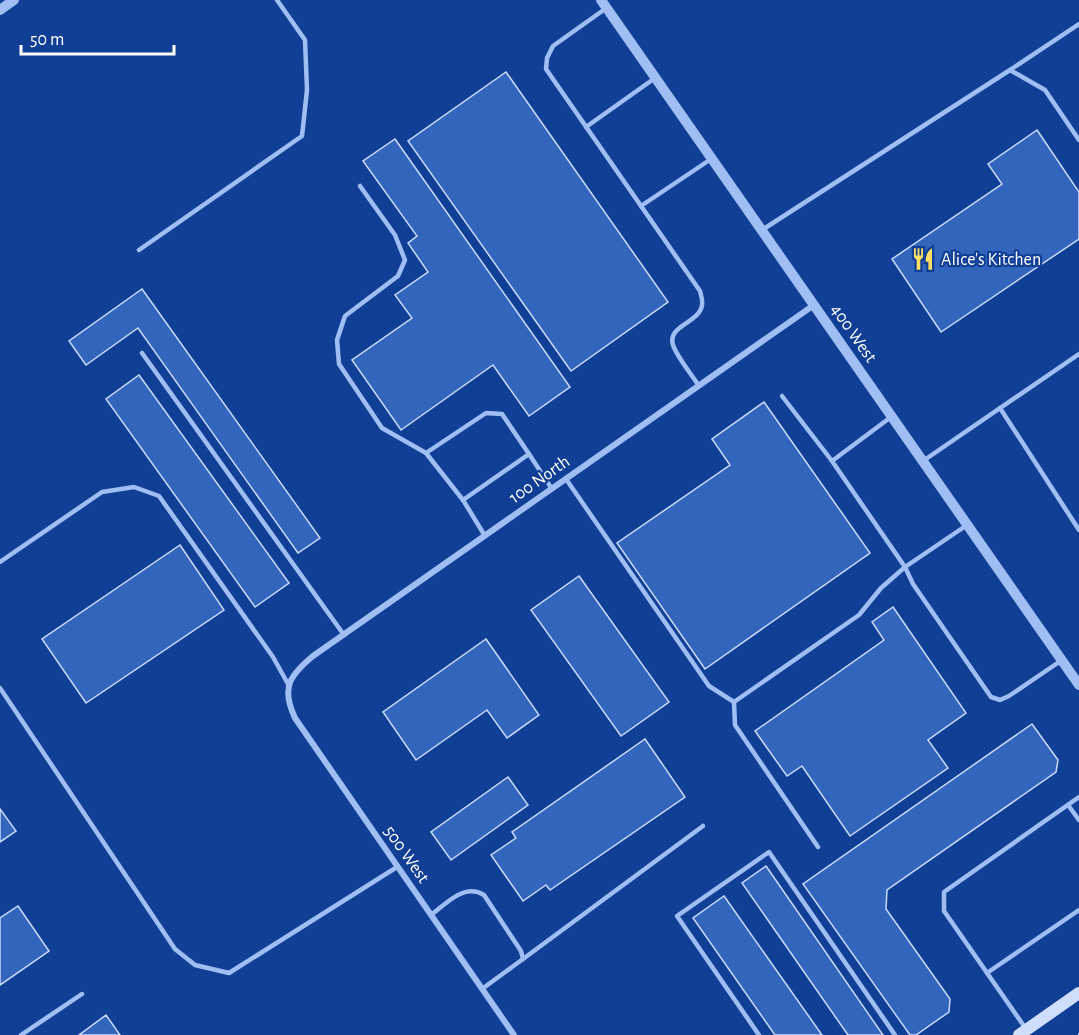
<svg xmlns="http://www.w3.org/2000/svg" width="1079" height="1035" viewBox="0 0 1079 1035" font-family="'Alegreya Sans',sans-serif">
<rect width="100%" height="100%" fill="#113f95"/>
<g fill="#3465bc" stroke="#c7dbfe" stroke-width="1.5">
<path d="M506 72 668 302 571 371 408 141Z"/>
<path d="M1037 130 1079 192V239L941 332 892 259 1002 184 988 164Z"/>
<path d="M395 139 570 387 529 416 493 365 401 430 352 360 412 318 395 295 428 272 408 243 417 236 363 161Z"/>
<path d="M142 289 320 538 298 553 138 328 86 365 69 341Z"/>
<path d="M139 375 289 583 255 607 106 399Z"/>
<path d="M764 402 870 553 705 669 617 543 730 465 712 439Z"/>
<path d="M180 545 224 610 86 703 42 639Z"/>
<path d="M579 576 669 702 621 736 531 610Z"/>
<path d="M893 607 966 713 928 740 948 768 850 836 802 766 787 776 755 731 884 640 872 622Z"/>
<path d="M486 639 539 715 507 738 487 710 416 760 383 712Z"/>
<path d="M1032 724 1058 760 1056 772 887 890 886 909 950 999 949 1012 916 1035H910L803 884Z"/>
<path d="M645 739 685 797 550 890 546 885 523 901 491 855 516 838 512 832Z"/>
<path d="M508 777 528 805 451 860 431 832Z"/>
<path d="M0 809 16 831 0 842Z"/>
<path d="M766 866 883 1035H848L742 883Z"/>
<path d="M724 896 822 1035H775L693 918Z"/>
<path d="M18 906 49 951 0 985V918Z"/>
<path d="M106 1015 120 1035H79Z"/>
</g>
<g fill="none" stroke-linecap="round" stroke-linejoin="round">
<path stroke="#9fbef3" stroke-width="4" stroke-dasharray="3 4.5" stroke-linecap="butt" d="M1078 1035H1079"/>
<g stroke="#9fbef3" stroke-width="4.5">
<path d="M605 9 553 46 547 58 546 69 700 291C701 295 703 301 702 305 700 323 667 325 673 345 677 357 692 375 699 386"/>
<path d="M1010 70 1079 24"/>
<path d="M586 127 655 78"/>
<path d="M360 186 395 235 405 260 398 276 345 316 337 340 339 364 382 428 426 453 463 500"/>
<path d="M641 206 711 159"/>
<path d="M762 230 1010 70 1045 90 1079 140"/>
<path d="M139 250 302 136 307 90 305 40 277 0"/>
<path d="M142 353 344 635"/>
<path d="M782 396 832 461 891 417"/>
<path d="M1000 408 1079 530"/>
<path d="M426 453 486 413 502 414 529 454"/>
<path d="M923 461 1079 354"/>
<path d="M566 479 709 686 734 702 859 615 881 588 905 567 832 461"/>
<path d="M967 525 905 567 913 584 991 697 1000 700 1009 696 1062 660"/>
<path d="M485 536 463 500 529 454 552 489"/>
<path d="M0 562 102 492 134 487 159 496 273 657 288 684"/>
<path d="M0 688 175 949 195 965 229 973 397 867"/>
<path d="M734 702 735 725 818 847"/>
<path d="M1068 805 1079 820"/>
<path d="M431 915C447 903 464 883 484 895L521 951 523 959 482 989"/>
<path d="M523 959 703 826"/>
<path d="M987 973 1079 910"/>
<path d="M1026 1029 944 911V892L1079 797"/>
<path d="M21 1035 82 994"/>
<path d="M759 1035 677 916 769 852 895 1035"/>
</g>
<path stroke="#9fbef3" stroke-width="6" d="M514 1035 295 718C281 688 289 676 313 656L814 305"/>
<g stroke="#9fbef3" stroke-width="10">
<path d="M601 0 1079 685"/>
<path d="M0 10 14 0"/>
</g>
<path stroke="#cfdefd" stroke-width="12" d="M1019 1035 1079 993"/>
</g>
<defs>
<g id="restaurant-bare" transform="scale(1.8)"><path d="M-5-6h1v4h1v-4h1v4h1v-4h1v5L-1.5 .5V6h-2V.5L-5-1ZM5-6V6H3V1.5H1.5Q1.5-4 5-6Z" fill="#ffdf61" stroke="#113f95" stroke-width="2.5" paint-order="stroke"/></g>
</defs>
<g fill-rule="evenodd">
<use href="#restaurant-bare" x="923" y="259"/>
</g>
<g text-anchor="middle" stroke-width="4.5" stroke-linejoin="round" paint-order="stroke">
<g font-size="18" fill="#fff" stroke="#113f95" text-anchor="start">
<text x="941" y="265">Alice's Kitchen</text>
</g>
<g font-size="18" fill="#fff" stroke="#113f95">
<text transform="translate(854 333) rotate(55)" y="6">400 West</text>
<text transform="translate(539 479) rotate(-35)" y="6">100 North</text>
<text transform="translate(407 854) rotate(55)" y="6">500 West</text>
</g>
</g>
<path d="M21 45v9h153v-9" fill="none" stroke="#ffffff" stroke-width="3"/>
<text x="30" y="45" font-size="18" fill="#ffffff" stroke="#113f95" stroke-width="4.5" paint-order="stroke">50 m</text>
</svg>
